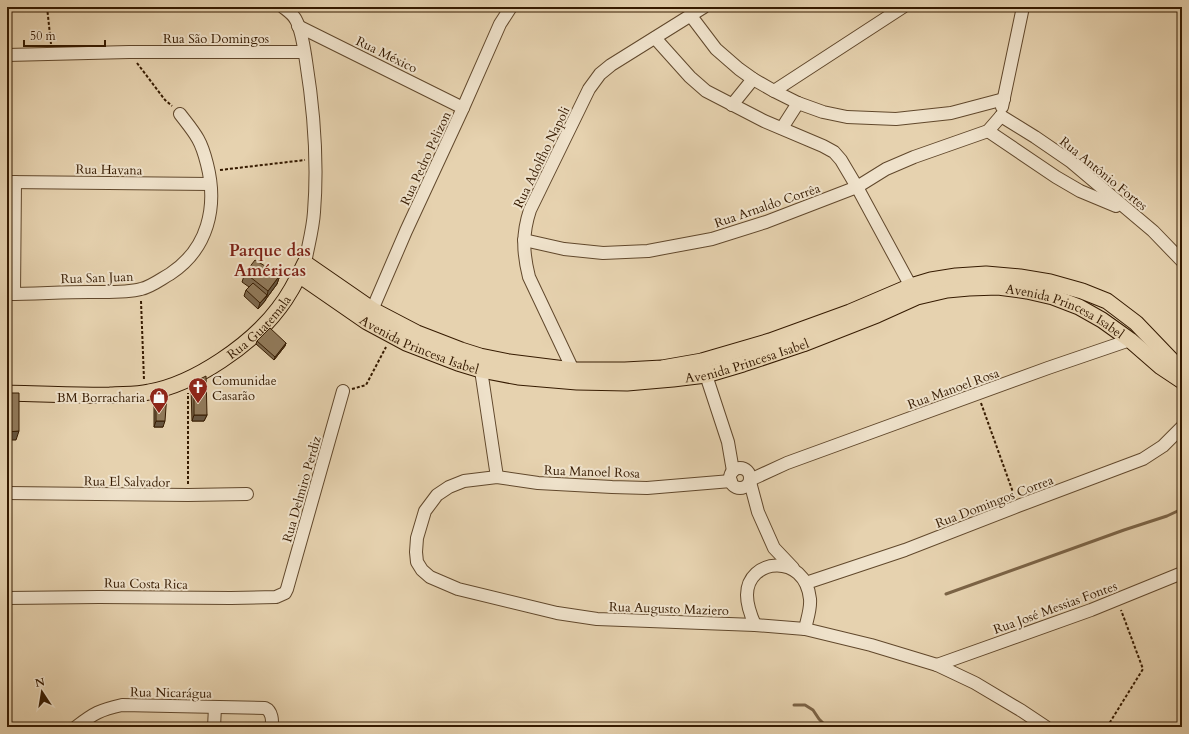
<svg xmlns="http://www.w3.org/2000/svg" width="1189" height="734" viewBox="0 0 1189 734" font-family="Cardo,serif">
<rect width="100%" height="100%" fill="#e6d2af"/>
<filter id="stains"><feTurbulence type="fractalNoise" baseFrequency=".005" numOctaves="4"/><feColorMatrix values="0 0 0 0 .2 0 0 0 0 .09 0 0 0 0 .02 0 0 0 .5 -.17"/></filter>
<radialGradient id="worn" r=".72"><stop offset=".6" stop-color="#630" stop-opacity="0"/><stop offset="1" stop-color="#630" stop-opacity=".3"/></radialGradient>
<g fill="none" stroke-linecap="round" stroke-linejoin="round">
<g stroke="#7b6346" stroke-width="3">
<path d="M946 594 1124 530 1167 516 1182 509"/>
<path d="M794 705H805L813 710 819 719 827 727"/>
</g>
<g stroke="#61482c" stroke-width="14">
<g id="minor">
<path d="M283 7C288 11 293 14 296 20 302 31 304 48 306 61 314 111 318 162 314 212 313 229 308 246 305 263"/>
<path d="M691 16 716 49 739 69 753 79 774 91 798 103 823 112 847 117 896 119 951 113 1004 99"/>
<path d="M298 26 463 108"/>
<path d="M655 38 690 77 706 91 764 121 823 146 834 152 841 160 857 187 915 294"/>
<path d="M7 55 129 52H304"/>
<path d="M774 91 903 7"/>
<path d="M732 105 753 79"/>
<path d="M1002 107 1023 7"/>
<path d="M1001 116 1035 137 1070 161 1153 231 1182 261"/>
<path d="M782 128 798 103"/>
<path d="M988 131 1056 177 1080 191 1116 206"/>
<path d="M7 182 210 184"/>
<path d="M524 240 564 249 603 253 648 251 712 239 766 222 857 187 886 169 914 157 988 131 1001 116"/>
<path d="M7 294C34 294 62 292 89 292 104 292 126 293 141 289 151 287 161 279 170 274 208 249 218 207 207 164 205 156 202 146 198 139 193 130 186 122 180 114"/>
<path d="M14 294 15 182"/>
<path d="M369 317 406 231 463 108 500 24 511 7"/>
<path d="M703 366 728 442 733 471"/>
<path d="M481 370 497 477"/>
<path d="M573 370 529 277C523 253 522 234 530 210L589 89 600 74 611 65 704 7"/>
<circle cx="740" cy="478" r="10"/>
<path d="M750 480 787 463 1048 368 1130 340"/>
<path d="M731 481 647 488 612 487 538 483 497 477 464 481 449 487 437 495 425 511 417 538 416 552 417 562 422 570 430 577 458 589 557 613 597 619 755 625 805 629 871 645 937 665 975 683 1022 711 1046 727"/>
<path d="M750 482 758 512 774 548 793 568"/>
<path d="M7 493 188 495 247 494"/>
<path d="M806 583 905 550 1018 506 1143 459 1163 446 1182 427"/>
<path d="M7 598 99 597 231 598 276 597 285 593 287 589 343 391"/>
<path d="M755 625C751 616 747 606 747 595 747 558 805 552 810 599 811 609 807 619 805 629"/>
<path d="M937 665 1091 610 1182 573"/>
<path d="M76 727C94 713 100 710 122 705L265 708C272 711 273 721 271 727"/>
<path d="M214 727 215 707"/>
</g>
</g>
<g stroke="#351a00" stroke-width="17">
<g id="major">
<path id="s1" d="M299 275 367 322 406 343 458 363 481 370 518 377 577 382 627 383 673 379 706 375 743 364 803 344 877 315 917 297 947 290 969 288 998 287 1027 291 1053 297 1079 307 1102 320 1130 340 1161 367 1182 381"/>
<path id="s2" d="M7 393C41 394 76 396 110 395 123 394 137 395 149 392 195 384 252 344 279 308 290 294 298 278 305 263L373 310 417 333 461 350 480 356 509 362 573 370H625L662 368 702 361 770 341 850 312 911 286 931 280 956 276 986 274 1020 277 1050 282 1082 291 1107 301 1136 323 1182 371"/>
</g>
</g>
<g stroke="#351a00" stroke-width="2" stroke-dasharray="3 2" stroke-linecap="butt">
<path d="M47 7 51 44"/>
<path d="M137 63 165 100 172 106"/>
<path d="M220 170 305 160"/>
<path d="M141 301 144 380"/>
<path d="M352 389 366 385 386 347"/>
<path d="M981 403 1014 495"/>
<path d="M188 484V393"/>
<path d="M1107 727 1143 669 1121 610"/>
</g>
<use href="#minor" stroke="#efe2cb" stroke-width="12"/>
<use href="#major" stroke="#e6d2af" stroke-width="15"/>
</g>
<g fill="#7d694e" stroke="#351a00">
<path d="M245 273 280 275 277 284 266 299 265 301 258 309 244 296 246 290 249 287 242 282Z"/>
<path d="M257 341 286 343 285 346 274 360 256 344Z"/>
<path d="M194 382 207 415 204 421H192L191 388Z"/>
<path d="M156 395 163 427H154V401Z"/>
</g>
<g fill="#665540" stroke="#351a00">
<path d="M280 275 277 284 266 299 265 301 258 309 260 303 267 296 268 291Z"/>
<path d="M286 343 285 346 274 360 275 357Z"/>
<path d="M194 415H207L204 421H192Z"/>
<path d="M156 421H165L163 427H154Z"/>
<path d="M19 431 16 440H7V432Z"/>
</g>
<g fill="#917a5b" stroke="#351a00">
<path d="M255 260 280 275 268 291 245 273Z"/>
<path d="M253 283 267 295 260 303 246 290Z"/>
<path d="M270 328 286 343 275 357 257 341Z"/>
<path d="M206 376 207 415H194V382Z"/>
<path d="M7 393H19V431L7 432Z"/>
<path d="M167 393 165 421H156V395Z"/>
</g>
<defs>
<g id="church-pin" transform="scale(1)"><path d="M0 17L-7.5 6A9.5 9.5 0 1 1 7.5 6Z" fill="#8f2418" stroke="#efe2cb"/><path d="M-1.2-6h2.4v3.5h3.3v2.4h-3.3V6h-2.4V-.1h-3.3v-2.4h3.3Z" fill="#fff"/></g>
<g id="shop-pin" transform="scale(1)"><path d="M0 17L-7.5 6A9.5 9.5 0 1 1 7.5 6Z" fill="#8f2418" stroke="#efe2cb"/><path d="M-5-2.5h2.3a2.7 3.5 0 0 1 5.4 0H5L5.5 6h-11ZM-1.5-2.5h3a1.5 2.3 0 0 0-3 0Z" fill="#fff"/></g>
</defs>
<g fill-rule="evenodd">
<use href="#church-pin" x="198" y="387"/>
<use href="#shop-pin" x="159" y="397"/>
</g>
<g text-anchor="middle" stroke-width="4" stroke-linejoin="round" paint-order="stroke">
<g font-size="13" fill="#351a00" stroke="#efe2cb">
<text x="216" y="43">Rua São Domingos</text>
<text transform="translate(387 54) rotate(26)" y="5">Rua México</text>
<text transform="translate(541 157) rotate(-64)" y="5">Rua Adolfho Napoli</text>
<text transform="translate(425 158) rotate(-65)" y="5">Rua Pedro Pelizon</text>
<text transform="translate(109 169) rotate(1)" y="5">Rua Havana</text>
<text transform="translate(1104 173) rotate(39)" y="5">Rua Antônio Fortes</text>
<text transform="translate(767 205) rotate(-19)" y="5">Rua Arnaldo Corrêa</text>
<text transform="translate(97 277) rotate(-2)" y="5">Rua San Juan</text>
<text dy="5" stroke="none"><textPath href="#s1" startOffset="812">Avenida Princesa Isabel</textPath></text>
<text dy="5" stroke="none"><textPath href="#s2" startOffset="272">Rua Guatemala</textPath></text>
<text dy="5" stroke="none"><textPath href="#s1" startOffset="140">Avenida Princesa Isabel</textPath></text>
<text dy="5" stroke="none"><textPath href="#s1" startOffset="476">Avenida Princesa Isabel</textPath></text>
<text transform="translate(953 388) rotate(-20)" y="5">Rua Manoel Rosa</text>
<text transform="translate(592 471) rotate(2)" y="5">Rua Manoel Rosa</text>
<text transform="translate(127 481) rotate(1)" y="5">Rua El Salvador</text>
<text transform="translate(301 489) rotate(-74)" y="5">Rua Delmiro Perdiz</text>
<text transform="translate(994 501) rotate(-21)" y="5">Rua Domingos Correa</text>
<text transform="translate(146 583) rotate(1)" y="5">Rua Costa Rica</text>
<text transform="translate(1055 607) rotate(-20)" y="5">Rua José Messias Fontes</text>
<text transform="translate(669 608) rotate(2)" y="5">Rua Augusto Maziero</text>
<text transform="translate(171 692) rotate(1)" y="5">Rua Nicarágua</text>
</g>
<g font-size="13" fill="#351a00" stroke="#efe2cb" text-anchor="start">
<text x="212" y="385">Comunidae<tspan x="212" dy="15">Casarão</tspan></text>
<text x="145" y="402" text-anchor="end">BM Borracharia</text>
</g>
<g font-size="17" font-weight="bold" fill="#7a1f14" stroke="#efe2cb">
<text x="270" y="256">Parque das<tspan x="270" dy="20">Américas</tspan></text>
</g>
</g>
<rect width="1189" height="734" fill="none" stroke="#e6d2af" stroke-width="24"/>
<rect x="8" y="8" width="1173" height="718" fill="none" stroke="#351a00" stroke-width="2"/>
<rect x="12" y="12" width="1165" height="710" fill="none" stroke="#351a00"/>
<g transform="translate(42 692) rotate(348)" stroke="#efe2cb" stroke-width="3" paint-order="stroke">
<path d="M0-3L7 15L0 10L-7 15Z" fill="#351a00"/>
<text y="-6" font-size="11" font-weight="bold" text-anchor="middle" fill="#351a00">N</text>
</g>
<path d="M24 40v6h81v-6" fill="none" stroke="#351a00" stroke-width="2"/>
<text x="30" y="40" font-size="12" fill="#351a00" stroke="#efe2cb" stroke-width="3" paint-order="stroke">50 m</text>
<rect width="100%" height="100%" filter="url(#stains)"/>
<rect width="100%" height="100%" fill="url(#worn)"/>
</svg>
